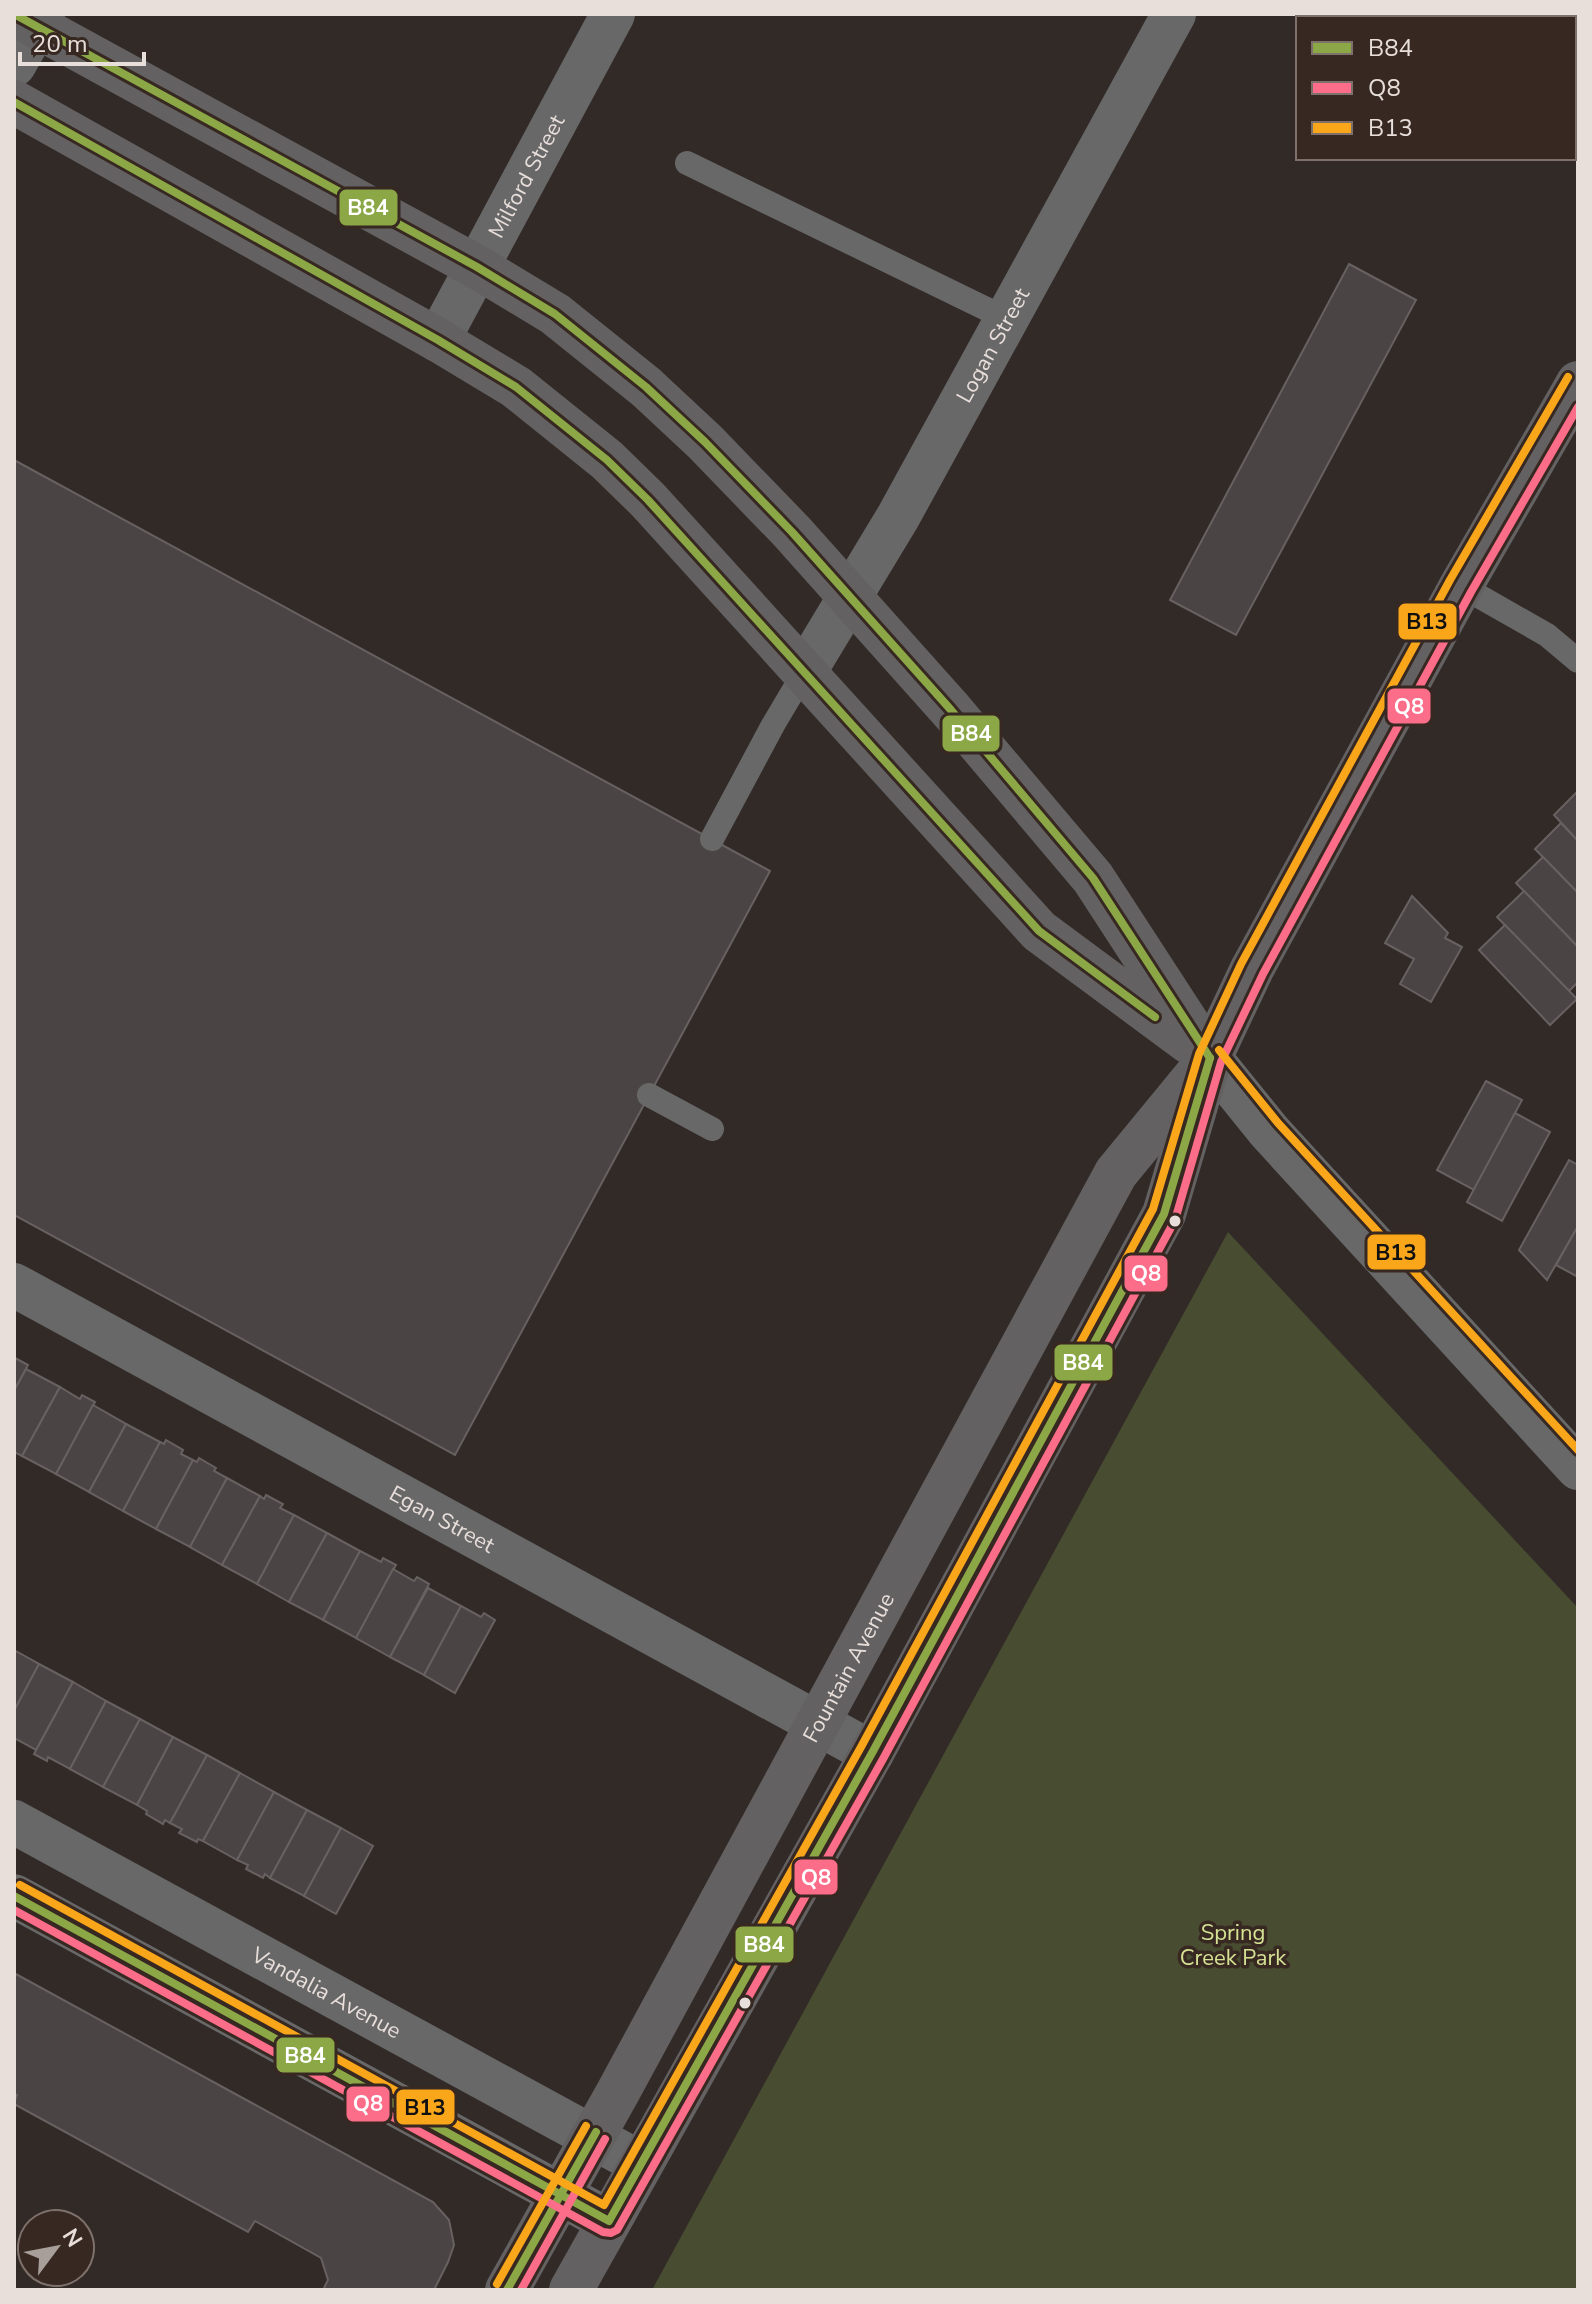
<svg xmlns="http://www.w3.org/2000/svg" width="1592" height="2304" viewBox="0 0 1592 2304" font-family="'Nunito Sans',sans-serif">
<rect width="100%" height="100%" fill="#322a27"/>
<path fill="#484c31" d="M1228 1232 1578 1608V2290H652Z"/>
<g fill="#4a4444" stroke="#686161" stroke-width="2">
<path d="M1349 264 1416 300 1236 635 1170 600Z"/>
<path d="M14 460 770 871 455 1455 14 1215Z"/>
<path d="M1578 791V841L1554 815Z"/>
<path d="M1561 823 1578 841V893L1535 849Z"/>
<path d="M1543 857 1578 893V947L1516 883Z"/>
<path d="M1524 891 1578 947V982L1569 991 1497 917Z"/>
<path d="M1412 896 1448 933 1445 938 1462 947 1431 1002 1400 984 1414 959 1385 943Z"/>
<path d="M1505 925 1577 999 1550 1025 1479 950Z"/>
<path d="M1486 1081 1522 1100 1474 1190 1437 1170Z"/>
<path d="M1515 1113 1550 1132 1502 1221 1467 1202Z"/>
<path d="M1569 1160 1578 1165V1226L1547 1280 1519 1250Z"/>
<path d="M1578 1226V1277L1556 1265Z"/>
<path d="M15 1358 28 1365 14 1391V1360Z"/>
<path d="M26 1369 60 1387 22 1456 14 1452V1391Z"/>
<path d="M60 1387 80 1399 82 1395 95 1402 56 1474 22 1456Z"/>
<path d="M93 1405 126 1424 89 1492 56 1474Z"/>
<path d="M126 1424 160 1442 123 1511 89 1492Z"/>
<path d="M166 1440 183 1450 181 1454 193 1460 156 1529 123 1511 160 1442 164 1444Z"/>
<path d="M199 1458 216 1468 214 1471 227 1478 190 1547 156 1529 193 1460 197 1462Z"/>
<path d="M227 1478 260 1496 222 1565 190 1547Z"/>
<path d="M266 1495 283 1504 280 1508 294 1515 257 1584 222 1565 260 1496 264 1499Z"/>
<path d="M294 1515 327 1533 289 1602 257 1584Z"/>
<path d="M327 1533 360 1551 323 1620 289 1602Z"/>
<path d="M360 1551 381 1562 383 1558 396 1565 356 1638 323 1620Z"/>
<path d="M393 1569 414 1581 417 1577 429 1584 390 1657 356 1638Z"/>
<path d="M428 1588 461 1606 424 1675 390 1657Z"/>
<path d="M461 1606 481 1617 484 1613 495 1620 455 1693 424 1675Z"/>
<path d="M14 1650 39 1664 14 1711Z"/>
<path d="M39 1664 73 1682 36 1750 14 1738V1711Z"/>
<path d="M73 1682 106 1701 70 1769 48 1757 47 1761 34 1754Z"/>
<path d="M106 1701 140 1719 103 1787 70 1769Z"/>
<path d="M140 1719 173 1737 137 1805 103 1787Z"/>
<path d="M173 1737 207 1755 170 1823 165 1820 163 1824 146 1814 147 1811 137 1805Z"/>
<path d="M207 1755 240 1773 203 1841 198 1839 197 1842 179 1833 182 1829 170 1823Z"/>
<path d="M240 1773 274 1792 237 1860 203 1841Z"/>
<path d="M274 1792 307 1810 270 1878 265 1874 263 1878 246 1869 248 1865 237 1860Z"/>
<path d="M307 1810 341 1828 304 1896 270 1878Z"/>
<path d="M341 1828 373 1846 336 1914 304 1896Z"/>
<path d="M14 1973 433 2202 449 2220 454 2245 448 2262 434 2290H323L328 2280 321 2258 255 2221 248 2232 14 2104 17 2095 14 2094Z"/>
</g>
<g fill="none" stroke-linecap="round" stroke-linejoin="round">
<g stroke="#686869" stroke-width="24">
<path d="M687 163 1007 319"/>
<path d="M1461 586 1547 635 1578 661"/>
<path d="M712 839 773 725 805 671"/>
<path d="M649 1095 712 1129"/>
</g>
<g stroke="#686869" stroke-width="44">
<path d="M14 65 43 14"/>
<path id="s1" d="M438 340 613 14"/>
<path id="s2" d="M805 671 898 517 1174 14"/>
<path d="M1210 1058 1269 1131 1578 1468"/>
<path id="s3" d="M14 1285 872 1753"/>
<path id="s4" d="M14 1822 640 2163"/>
<path d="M14 1896 609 2221"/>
</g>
<g stroke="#636162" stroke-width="44">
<path d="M14 14 477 267 555 314 646 387 705 442 792 532 951 710 1093 878 1210 1058"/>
<path d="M14 102 438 340 516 387 607 460 648 500 1039 931 1189 1042"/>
<path id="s5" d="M507 2290 618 2092 1116 1173 1199 1072"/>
<path d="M571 2290 872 1753 1164 1214 1210 1058 1252 969 1461 586 1578 383"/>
</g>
<g stroke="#372822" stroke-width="14">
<g id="bus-1">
<path d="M14 14 477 267 555 314 646 387 705 442 792 532 951 710 1093 878 1210 1058"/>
<path d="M14 102 438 340 516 387 607 460 648 500 1039 931 1155 1017"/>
<path d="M14 1896 609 2221 872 1753 1164 1214 1210 1058"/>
<path d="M507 2290 596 2132"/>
</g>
</g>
<g stroke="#372822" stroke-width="14">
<g id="bus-2">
<path d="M14 1910 603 2232 611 2233 617 2230 883 1759 1175 1220 1221 1062 1263 974 1471 592 1578 407"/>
<path d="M521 2290 605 2139"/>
</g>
</g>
<g stroke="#372822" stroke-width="14">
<g id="bus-3">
<path d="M1219 1050 1278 1123 1578 1450"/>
<path d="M20 1885 604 2205 861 1747 1153 1209 1199 1054 1241 964 1450 580 1568 377"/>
<path d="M497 2284 586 2126"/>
</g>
</g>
<use href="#bus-1" stroke="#8ba746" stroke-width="8"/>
<use href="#bus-2" stroke="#fb6d88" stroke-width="8"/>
<use href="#bus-3" stroke="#faa61a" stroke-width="8"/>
</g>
<g fill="#e8deda" stroke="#372822" stroke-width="3">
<circle cx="1175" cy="1221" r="7"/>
<circle cx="745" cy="2003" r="7"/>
</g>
<g text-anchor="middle" stroke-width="7" stroke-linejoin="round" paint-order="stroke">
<g font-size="22" fill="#e8deda" stroke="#372822">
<text dy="8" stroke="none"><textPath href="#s1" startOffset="186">Milford Street</textPath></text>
<text dy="8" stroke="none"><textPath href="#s2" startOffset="376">Logan Street</textPath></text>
<text dy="8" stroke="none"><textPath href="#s3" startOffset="488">Egan Street</textPath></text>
<text dy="8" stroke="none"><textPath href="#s5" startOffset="710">Fountain Avenue</textPath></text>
<text dy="8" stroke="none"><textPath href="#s4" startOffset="356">Vandalia Avenue</textPath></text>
</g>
<g font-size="22" fill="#d5e293" stroke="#372822">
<text x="1233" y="1940">Spring<tspan x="1233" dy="25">Creek Park</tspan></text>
</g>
</g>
<g stroke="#372822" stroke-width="3">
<rect x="338" y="188" width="61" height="39" rx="8" fill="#8ba746"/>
<rect x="1397" y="602" width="61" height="39" rx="8" fill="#faa61a"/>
<rect x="1386" y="687" width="46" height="38" rx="8" fill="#fb6d88"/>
<rect x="941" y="714" width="60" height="39" rx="8" fill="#8ba746"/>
<rect x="1366" y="1233" width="61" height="38" rx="8" fill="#faa61a"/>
<rect x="1123" y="1254" width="46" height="39" rx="8" fill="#fb6d88"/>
<rect x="1053" y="1343" width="61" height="39" rx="8" fill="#8ba746"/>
<rect x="793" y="1858" width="46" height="38" rx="8" fill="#fb6d88"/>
<rect x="734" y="1925" width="61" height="39" rx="8" fill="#8ba746"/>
<rect x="275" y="2036" width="61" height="38" rx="8" fill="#8ba746"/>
<rect x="345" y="2085" width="46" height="38" rx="8" fill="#fb6d88"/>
<rect x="395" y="2088" width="61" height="38" rx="8" fill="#faa61a"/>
</g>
<g font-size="22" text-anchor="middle" font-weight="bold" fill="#fff">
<text x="368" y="215">B84</text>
<text x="1409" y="714">Q8</text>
<text x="971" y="741">B84</text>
<text x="1146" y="1281">Q8</text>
<text x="1083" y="1370">B84</text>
<text x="816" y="1885">Q8</text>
<text x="764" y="1952">B84</text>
<text x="305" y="2063">B84</text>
<text x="368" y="2111">Q8</text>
</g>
<g font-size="22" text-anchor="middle" font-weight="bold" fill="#111">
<text x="1427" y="629">B13</text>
<text x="1396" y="1260">B13</text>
<text x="425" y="2115">B13</text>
</g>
<rect width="1592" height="2304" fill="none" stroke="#e8deda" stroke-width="32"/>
<rect x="1296" y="16" width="280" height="144" fill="#372822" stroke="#7e716c" stroke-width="2"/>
<rect x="1312" y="42" width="40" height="12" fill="#8ba746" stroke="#7e716c" stroke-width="2"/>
<text x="1368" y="56" font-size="24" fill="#e8deda">B84</text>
<rect x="1312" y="82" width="40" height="12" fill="#fb6d88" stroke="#7e716c" stroke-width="2"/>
<text x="1368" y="96" font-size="24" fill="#e8deda">Q8</text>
<rect x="1312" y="122" width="40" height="12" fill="#faa61a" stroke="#7e716c" stroke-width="2"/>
<text x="1368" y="136" font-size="24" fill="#e8deda">B13</text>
<g transform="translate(56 2248) rotate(58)"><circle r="38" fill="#372822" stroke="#7e716c" stroke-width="2"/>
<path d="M0-6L14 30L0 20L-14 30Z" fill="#a89f9b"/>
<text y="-12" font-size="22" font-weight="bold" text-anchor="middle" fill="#e8deda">N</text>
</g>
<path d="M20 52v12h124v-12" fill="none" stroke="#e8deda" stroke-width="4"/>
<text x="32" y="52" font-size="24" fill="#e8deda" stroke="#372822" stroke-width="6" paint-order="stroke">20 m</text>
</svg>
